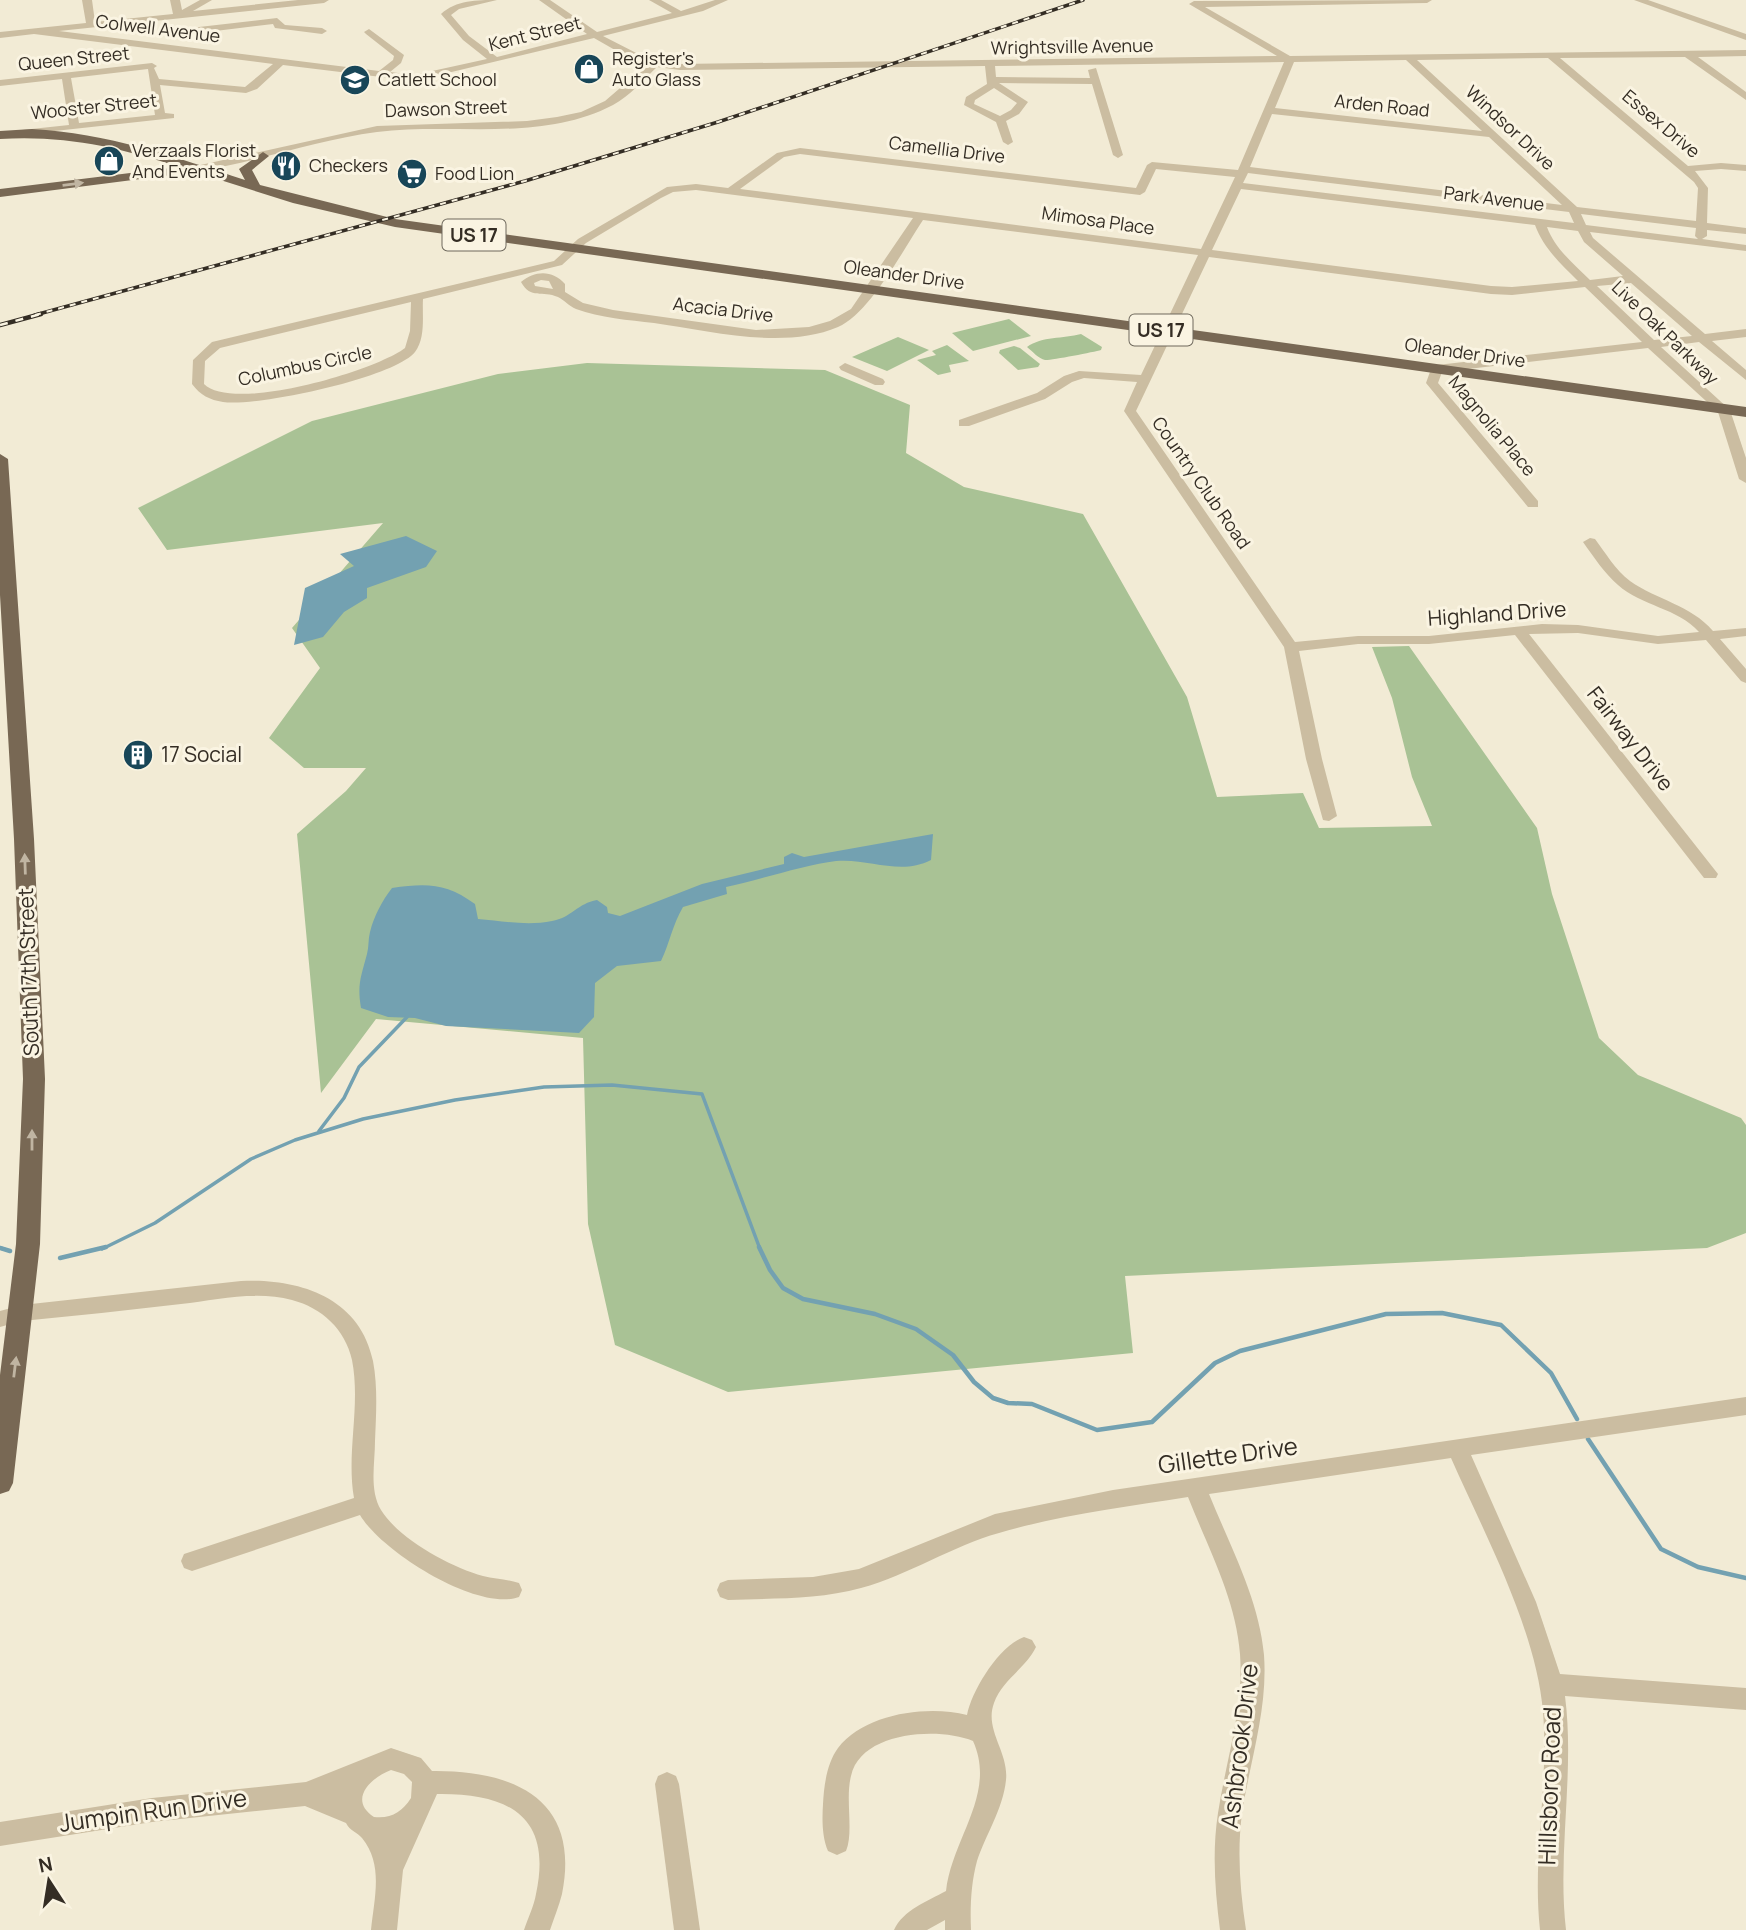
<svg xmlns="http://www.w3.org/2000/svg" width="1746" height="1930" viewBox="0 0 1746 1930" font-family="Manrope,sans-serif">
<rect width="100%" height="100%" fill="#f2ebd5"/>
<g fill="#a9c295">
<path d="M1009 319 1031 336 973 351 952 333Z"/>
<path d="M1081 334 1102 347 1101 350C1094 352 1048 361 1045 360 1039 359 1032 351 1027 347 1042 336 1063 339 1081 334Z"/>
<path d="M898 337 929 350 887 371 852 357Z"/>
<path d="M947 345 969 361 949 365 951 372 938 375 917 360 936 355 932 351Z"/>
<path d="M1014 346 1020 348 1040 364 1038 367 1018 370 999 353 1000 350Z"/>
<path d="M587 363 825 370 910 405 906 453 964 487 1083 514 1187 697 1217 797 1303 793 1319 828 1432 826 1412 777 1392 698 1372 647 1409 646 1537 828 1552 894 1599 1038 1638 1075 1741 1118 1746 1125V1233L1707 1248 1125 1276 1133 1353 728 1392 615 1345 588 1224 583 1038 376 1019 321 1093 297 834 346 791 366 768H304L269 738 320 668 292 628 383 523 167 550 138 508 312 421 498 374Z"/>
</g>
<g fill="#73a1b1">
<path d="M406 536 437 551 426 567 367 588V598L344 612 323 637 294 645 305 588 354 566 340 554Z"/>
<path d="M933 834 931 860C900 876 869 858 836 861 804 865 759 880 726 887L727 894 683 907C672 926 670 942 661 961L617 966 595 983 594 1017 579 1033 446 1026 415 1018 388 1017 361 1008C357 984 361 977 367 954 369 947 368 939 370 932 374 916 382 901 392 888 427 883 446 883 475 904L478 919C502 921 528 926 552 921 571 918 578 903 597 900L607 907 608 913 620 916 702 884 784 864V857L792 853 804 857Z"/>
</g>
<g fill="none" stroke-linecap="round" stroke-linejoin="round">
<g stroke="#73a1b1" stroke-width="3.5">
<path d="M319 1131 344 1098 359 1067 407 1017"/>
<path d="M0 1248 4 1249"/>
<path d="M102 1249 155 1223 251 1159 295 1140 363 1119 455 1100 544 1087 612 1085 702 1094 760 1249"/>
</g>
<g stroke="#73a1b1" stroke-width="4.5">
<path d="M759 1247 770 1270 783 1288 803 1299 875 1314 916 1329 953 1355 974 1382 993 1398 1008 1403 1032 1404 1097 1430 1152 1422 1215 1363 1240 1351 1386 1314 1442 1313 1501 1325 1551 1373 1577 1419"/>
<path d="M0 1248 10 1251"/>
<path d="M60 1258 106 1247"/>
<path d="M1588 1439 1661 1549 1698 1567 1746 1578"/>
</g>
<g fill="#cbbda1" fill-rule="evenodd">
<path d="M82 0H92L95 22 173 14 170 0H180L182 10 200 0H212L193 11 298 0H329L324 3 59 31 379 71 393 60 394 56 366 34 364 32 369 29 404 55 401 63 390 72 414 75 487 59 463 40 441 14C456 0 477 0 497 0L459 9 451 15 469 36 497 57 587 34 539 0H550L597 32 672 13 649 0H661L681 11 715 0H728L703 11 603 36 646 58 680 64 1277 56 1189 4 1194 1 1432 0 1427 3 1205 7 1290 56 1746 50V56L1698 57 1746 92V100L1685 57 1560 58 1688 166 1721 163 1746 165V171L1721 169 1695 171 1708 188 1707 223 1746 228V234L1707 230V236L1702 239 1746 245V251L1590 232 1593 238 1705 334 1746 329V337L1712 341 1746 370V380L1699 342 1661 347 1730 410 1746 458V483L1739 479 1718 412 1648 348 1442 372 1438 383 1538 501V507H1528L1426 383 1431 369 1437 365 1642 342 1585 287 1512 295 1491 294 1209 257 1136 411 1295 642 1358 636H1429L1542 624 1578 625 1658 636 1699 632C1678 608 1641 606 1618 585 1605 574 1593 556 1583 542L1590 538 1595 539C1605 552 1616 571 1630 581 1657 600 1691 605 1713 631L1746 628V636L1720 639 1746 669V683L1741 681 1706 640 1658 644 1578 633 1529 634 1718 874 1716 878H1704L1515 635 1429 644H1358L1299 651 1322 759 1337 816 1329 821 1323 820 1306 759 1284 647 1124 411 1137 382 1084 378 1072 382 1045 399 969 426H959V420L1037 393 1064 376 1079 371 1141 375 1198 255 923 220C903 250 870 313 838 327 784 350 710 331 654 323 629 320 600 318 576 309 569 306 564 300 558 297 542 290 531 300 521 282 535 270 553 270 565 284V292L583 303 613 310 756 330 809 327 830 321 851 309 913 218 696 190 673 192 661 198 586 243 562 265 423 299C422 315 426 338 415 352 394 378 257 407 223 402 210 400 200 395 192 384L193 360 212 342 554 261 578 239 667 187 696 184 728 188 777 153 800 148 1136 188 1147 165 1152 162 1238 170 1284 62 995 66 996 77 1090 78 1088 70 1096 68 1123 155 1118 158 1113 155 1092 84 999 83 1028 102 1019 114 1006 121 1013 142 1008 145 1003 142 996 122 964 105 966 97 987 84 985 66 680 70 657 67C643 80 630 96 613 105 540 143 454 122 377 132 317 140 259 161 200 171L195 168 196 166 377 126 527 121 557 117 581 112 605 101 648 64 622 54 594 38 414 81 283 65 257 89 246 93 160 85 165 113 174 114V118L18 135V131L22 130 69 125 62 79 0 86V80L152 63 157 66 154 68 159 79 245 87 273 64 34 34 0 38V32L86 23ZM1548 58 1694 182 1698 188 1696 221 1577 207 1417 60ZM1406 60 1482 131 1275 108 1294 62ZM148 69 155 115 79 123 71 78ZM994 88 1017 103 1011 110 1000 116 974 104 975 100ZM1272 114 1489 137 1562 205 1250 167ZM800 154 1140 195 1145 192 1156 169 1235 177 1201 249 740 189 784 157ZM1248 173 1569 212 1574 223 1243 183ZM1241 189 1535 225C1544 249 1561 264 1578 281L1512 287 1491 286 1212 250ZM1581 214 1696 228 1695 236 1698 239 1586 225ZM1547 227 1578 231 1584 242 1623 276 1590 280C1573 263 1555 249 1547 227ZM541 280 549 281 553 289 535 286 534 283ZM1631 283 1692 336 1654 340 1597 286ZM411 302 410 331 405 348C375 371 233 413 204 384L205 361 220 348Z"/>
<path d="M1634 0H1648L1746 34V40Z"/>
<path d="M277 18 285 25 322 28 327 31 322 34 275 28 273 24 199 33 194 30 199 27Z"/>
<path d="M845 363 883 379 885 382 883 385H875L841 370 839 367Z"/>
<path d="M241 1281C298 1278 360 1297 373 1361 378 1388 376 1415 375 1441 375 1463 369 1490 381 1510 399 1539 450 1567 483 1576 495 1579 507 1579 519 1583L522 1590 519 1597C477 1612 381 1551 360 1515L192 1571 184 1568 181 1561 184 1554 354 1498C346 1453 361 1406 352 1360 345 1329 322 1308 292 1300 256 1290 216 1300 181 1304 128 1310 75 1316 22 1321L0 1327V1311L22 1305Z"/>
<path d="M1746 1397V1415L1471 1455 1536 1602 1560 1674 1746 1688V1710L1565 1696C1575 1774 1557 1852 1566 1930H1540C1532 1857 1549 1785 1543 1712 1536 1629 1485 1535 1451 1458L1209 1494C1230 1546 1259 1599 1264 1655 1268 1709 1250 1761 1242 1813 1237 1852 1240 1891 1246 1930H1220C1215 1891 1212 1852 1218 1813 1226 1760 1244 1708 1240 1654 1236 1599 1208 1548 1188 1497 1125 1507 1060 1515 999 1533 952 1546 909 1575 861 1588 818 1600 772 1598 728 1600L720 1597 717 1590 720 1583 728 1580 813 1577 859 1569 995 1514 1113 1490Z"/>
<path d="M1024 1637 1032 1640 1036 1647C1026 1668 1002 1680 994 1703 984 1730 1009 1752 1006 1780 1003 1809 986 1834 977 1861 971 1883 970 1907 971 1930H945V1920L927 1930H894C903 1910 928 1901 946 1891 952 1838 997 1794 973 1741 939 1727 861 1731 851 1776 845 1799 854 1832 846 1851L837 1855 828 1851C822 1837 822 1820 823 1804 824 1785 827 1763 838 1748 865 1713 928 1705 967 1715 972 1690 999 1646 1024 1637Z"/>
<path d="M391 1748 421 1758 432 1771C514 1770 581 1799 562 1894 559 1906 554 1918 550 1930H524C528 1918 534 1906 536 1894 553 1815 507 1793 437 1794L403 1870 397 1930H371C374 1899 384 1865 362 1838 357 1832 350 1831 346 1823L305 1806 152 1822 0 1846V1822L152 1798 306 1782ZM391 1770 404 1774 412 1782 411 1798C402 1812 391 1819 374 1817 348 1800 370 1778 391 1770Z"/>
<path d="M667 1772 676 1776 679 1784 700 1930H674L655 1784 658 1776Z"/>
</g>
<g fill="#786854" fill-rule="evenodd">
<path d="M32 129C107 133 175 157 245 180L239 169 263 152 269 156 252 170 260 185 395 219 1746 407V417L395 227 293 203 195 172 0 197V189L179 167C119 147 63 135 0 139V131Z"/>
<path d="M0 454 8 459 34 839 45 1079 40 1244 13 1483 9 1491 0 1494V1375L16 1244 23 1079 14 839 0 595Z"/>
</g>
<g stroke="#342d24" stroke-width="3.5">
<path id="rail-far1" d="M35 315 525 181 718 122 1083 0"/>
</g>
<g stroke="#342d24" stroke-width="4.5">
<path id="rail" d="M0 325 41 314"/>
</g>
<use href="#rail-far1" stroke="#faf4e2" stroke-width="2" stroke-dasharray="6" stroke-linecap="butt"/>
<use href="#rail" stroke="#faf4e2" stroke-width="2.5" stroke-dasharray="8" stroke-linecap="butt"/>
</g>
<defs><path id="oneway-solid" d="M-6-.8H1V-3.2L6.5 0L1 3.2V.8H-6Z" transform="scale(1.75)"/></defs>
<g fill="#c0b5a2">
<use href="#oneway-solid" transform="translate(73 184) rotate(-7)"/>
<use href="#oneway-solid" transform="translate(25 864) rotate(-92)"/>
<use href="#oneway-solid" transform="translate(32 1140) rotate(-90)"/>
<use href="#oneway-solid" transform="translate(15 1367) rotate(-83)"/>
</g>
<defs>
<g id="shop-disc" transform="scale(1.575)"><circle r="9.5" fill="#184658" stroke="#faf4e2"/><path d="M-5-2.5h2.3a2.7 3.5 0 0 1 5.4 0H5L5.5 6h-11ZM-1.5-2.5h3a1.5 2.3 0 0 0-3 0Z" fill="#fff"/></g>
<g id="school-disc" transform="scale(1.575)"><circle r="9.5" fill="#184658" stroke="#faf4e2"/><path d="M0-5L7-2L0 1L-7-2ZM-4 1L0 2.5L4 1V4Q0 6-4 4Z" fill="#fff"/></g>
<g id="restaurant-disc" transform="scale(1.575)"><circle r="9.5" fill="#184658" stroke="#faf4e2"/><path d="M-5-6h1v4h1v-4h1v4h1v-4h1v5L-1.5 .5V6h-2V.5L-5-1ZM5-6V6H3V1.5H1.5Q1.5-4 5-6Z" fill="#fff"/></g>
<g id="supermarket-disc" transform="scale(1.575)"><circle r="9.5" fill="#184658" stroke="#faf4e2"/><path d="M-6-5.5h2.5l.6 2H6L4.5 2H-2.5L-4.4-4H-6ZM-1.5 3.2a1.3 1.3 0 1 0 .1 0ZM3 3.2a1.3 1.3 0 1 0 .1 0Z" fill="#fff"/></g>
<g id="building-disc" transform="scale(1.575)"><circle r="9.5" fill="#184658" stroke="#faf4e2"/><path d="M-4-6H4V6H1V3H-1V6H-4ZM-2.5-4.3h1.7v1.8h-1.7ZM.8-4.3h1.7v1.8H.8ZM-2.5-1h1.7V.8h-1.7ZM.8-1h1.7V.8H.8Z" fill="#fff"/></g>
</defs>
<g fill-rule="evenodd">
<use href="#shop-disc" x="589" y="69"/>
<use href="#school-disc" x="355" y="80"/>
<use href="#shop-disc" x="109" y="161"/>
<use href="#restaurant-disc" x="286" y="166"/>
<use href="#supermarket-disc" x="412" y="174"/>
<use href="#building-disc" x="138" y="755"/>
</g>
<g text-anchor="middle" stroke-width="6" stroke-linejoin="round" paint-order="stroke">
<g font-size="18" fill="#342d24" stroke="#faf4e2">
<text transform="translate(158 29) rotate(7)" y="6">Colwell Avenue</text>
<text transform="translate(535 34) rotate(-14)" y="6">Kent Street</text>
<text transform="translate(1072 47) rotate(-1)" y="6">Wrightsville Avenue</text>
<text transform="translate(74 59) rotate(-6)" y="6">Queen Street</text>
<text transform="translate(1382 106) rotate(6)" y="6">Arden Road</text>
<text transform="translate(94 107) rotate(-6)" y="6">Wooster Street</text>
<text transform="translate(446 109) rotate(-2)" y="6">Dawson Street</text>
<text transform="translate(1661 124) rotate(40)" y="6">Essex Drive</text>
<text transform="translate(1510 128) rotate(43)" y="6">Windsor Drive</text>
<text transform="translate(947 150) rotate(7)" y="6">Camellia Drive</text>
<text transform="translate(1494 199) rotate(7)" y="6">Park Avenue</text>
<text transform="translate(1098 221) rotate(8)" y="6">Mimosa Place</text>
<text transform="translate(904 275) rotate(8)" y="6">Oleander Drive</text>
<text transform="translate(723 310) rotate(7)" y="6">Acacia Drive</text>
<text transform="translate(1665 333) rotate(44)" y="6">Live Oak Parkway</text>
<text transform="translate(1465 353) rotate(8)" y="6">Oleander Drive</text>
<text transform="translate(305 366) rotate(-12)" y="6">Columbus Circle</text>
<text transform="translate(1492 426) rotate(50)" y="6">Magnolia Place</text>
<text transform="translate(1201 483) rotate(55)" y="6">Country Club Road</text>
</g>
<g font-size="18" fill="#342d24" stroke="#faf4e2" text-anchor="start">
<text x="612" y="65">Register's<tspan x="612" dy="21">Auto Glass</tspan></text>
<text x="378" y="86">Catlett School</text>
<text x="132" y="157">Verzaals Florist<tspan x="132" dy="21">And Events</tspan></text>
<text x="309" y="172">Checkers</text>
<text x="435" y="180">Food Lion</text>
</g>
<g fill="#faf4e2" stroke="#6f695d" stroke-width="2">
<rect x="442.5" y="219.5" width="63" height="31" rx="5"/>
<rect x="1129.5" y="314.5" width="63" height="31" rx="5"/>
</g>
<g font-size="19" font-weight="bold" fill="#342d24">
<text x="474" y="242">US 17</text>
<text x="1161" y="337">US 17</text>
</g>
<g font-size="21" fill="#342d24" stroke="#faf4e2">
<text transform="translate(1497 614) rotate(-4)" y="7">Highland Drive</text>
<text transform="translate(1630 739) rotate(52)" y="7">Fairway Drive</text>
<text transform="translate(29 972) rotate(-92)" y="7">South 17th Street</text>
</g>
<g font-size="21" fill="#342d24" stroke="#faf4e2" text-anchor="start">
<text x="161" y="762">17 Social</text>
</g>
<g font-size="24" fill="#342d24" stroke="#faf4e2">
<text transform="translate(1228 1456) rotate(-8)" y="8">Gillette Drive</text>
<text transform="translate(1240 1746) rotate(-83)" y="8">Ashbrook Drive</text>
<text transform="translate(1550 1786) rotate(-88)" y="8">Hillsboro Road</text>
<text transform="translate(153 1811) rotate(-8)" y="8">Jumpin Run Drive</text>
</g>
</g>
<g transform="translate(49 1881) rotate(348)" stroke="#faf4e2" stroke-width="5" paint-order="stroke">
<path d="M0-5L12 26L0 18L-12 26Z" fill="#342d24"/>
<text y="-10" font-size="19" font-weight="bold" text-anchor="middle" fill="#342d24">N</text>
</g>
</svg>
